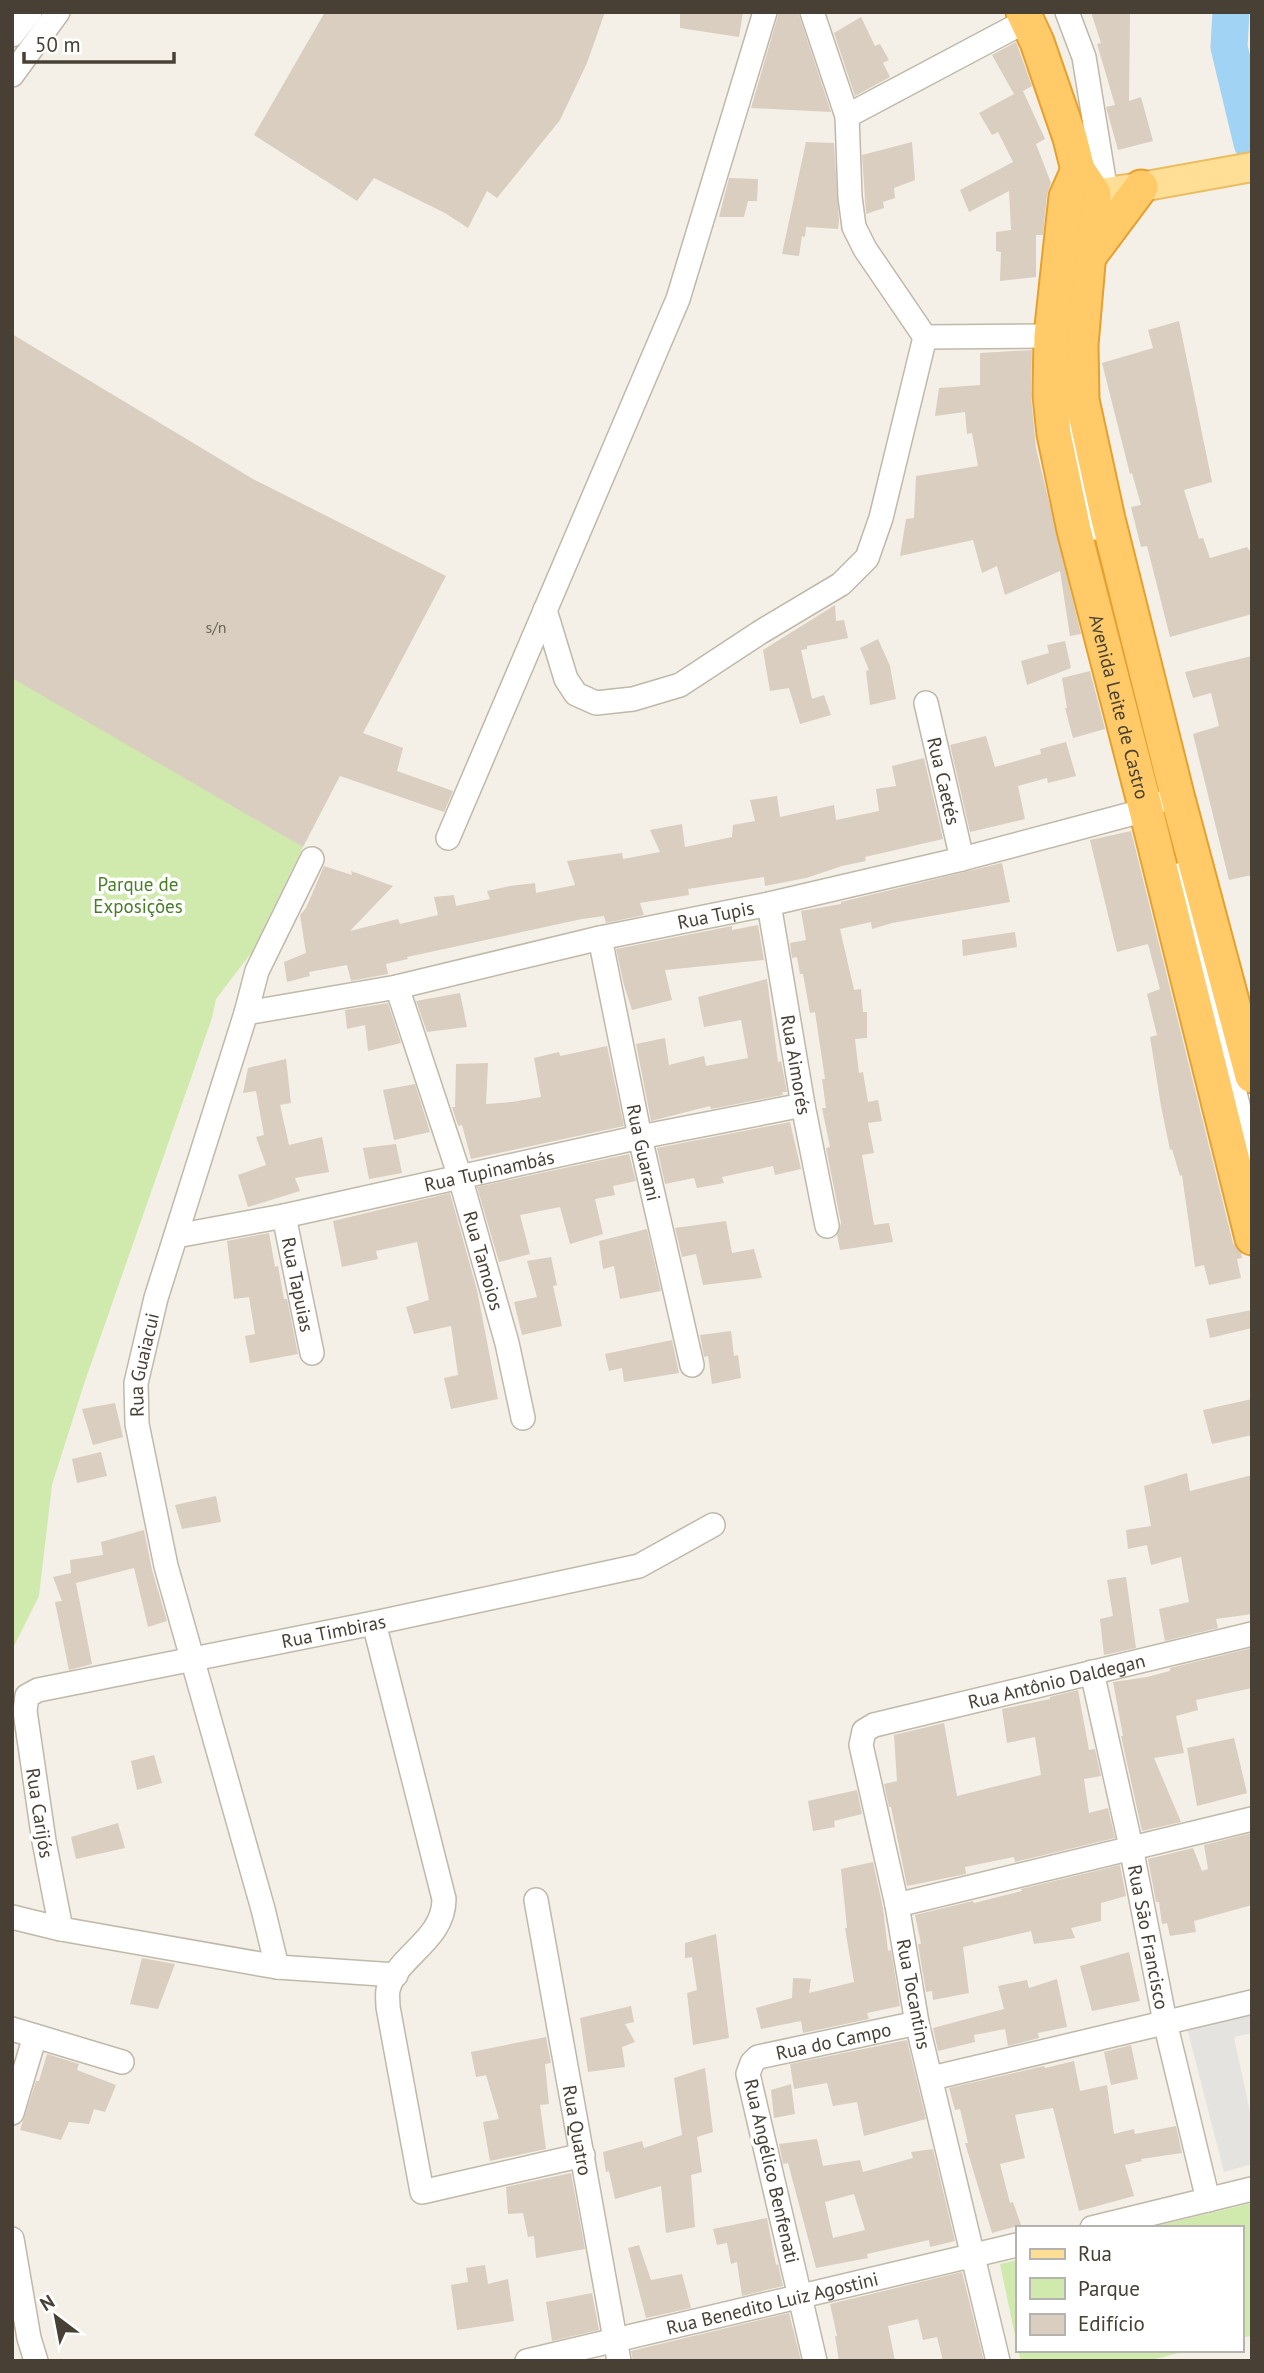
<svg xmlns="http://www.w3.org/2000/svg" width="1264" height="2373" viewBox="0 0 1264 2373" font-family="'PT Sans',sans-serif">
<rect width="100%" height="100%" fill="#f4f0e7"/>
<g fill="#d0eaae">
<path d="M12 675 73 709 303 847 252 952 216 999 212 1018 84 1384 52 1485 39 1596 12 1650Z"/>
<path d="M1252 2203V2336L1241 2338V2228H1148Z"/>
<path d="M1017 2260V2345L1000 2264Z"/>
<path d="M1018 2350H1191L1147 2361H1021Z"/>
</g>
<path fill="#e5e3df" d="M1252 2015V2033L1234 2037 1252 2122V2164L1224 2172 1187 2028Z"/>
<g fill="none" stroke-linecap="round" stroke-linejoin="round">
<path stroke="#a0d3f4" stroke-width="37" d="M1231 12 1229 47 1252 143"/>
</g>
<g fill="#d9cebf" fill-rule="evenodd">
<path d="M325 12H605L587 63 560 120 497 198 487 191 468 228 445 213 374 178 357 201 254 135Z"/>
<path d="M680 12H743L739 37 680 28Z"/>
<path d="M779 12H798L831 112 751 108Z"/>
<path d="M1091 12H1130L1129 101 1141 97 1153 141 1118 150 1106 107 1115 105 1097 44 1101 43Z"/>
<path d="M861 17 875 46 880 44 889 60 883 63 890 77 855 96 834 33Z"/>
<path d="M1016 42 1032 86 1023 91 1045 139 1036 144 1051 183 1047 195 1043 235H1036V277L1000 281 1001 252 996 251V232L1011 230 1009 191 969 212 960 190 1013 162 998 132 992 135 979 113 1014 94 992 55Z"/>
<path d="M806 142 834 143 839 221 838 229 806 227 805 237 802 236 799 256 782 254Z"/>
<path d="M912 142 915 180 894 188 895 198 883 202 884 208 866 214 862 155Z"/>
<path d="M729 178 758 179 757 201H748L744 217H719Z"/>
<path d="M1179 321 1212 482 1184 490 1199 539 1203 538 1210 558 1247 547 1252 554V614L1170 637 1147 546 1141 547 1131 507 1141 505 1132 473 1130 474 1102 363 1153 348 1148 330Z"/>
<path d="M12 334 253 479 446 576 363 733 403 748 397 771 453 791 444 812 340 776 303 847 12 678Z"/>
<path d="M1032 350 1031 395 1036 448 1081 634 1070 636 1060 571 1005 595 997 566 982 573 973 540 900 556 906 519 914 518 916 476 978 466 972 433 967 434 965 412 935 416 939 388 980 385V353Z"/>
<path d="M835 605 836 621 844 620 848 638 807 646V649L801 650 812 699 824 695 831 715 800 724 789 688 770 691 763 650Z"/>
<path d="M878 639 890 666 896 699 870 705 866 671 869 670 860 648Z"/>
<path d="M1065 641 1071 668 1027 685 1021 661 1049 653 1047 645Z"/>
<path d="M1252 656V875L1229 880 1193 734 1219 726 1211 693 1193 698 1185 672Z"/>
<path d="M1090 671 1105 729 1073 738 1065 708H1067L1062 678Z"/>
<path d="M986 736 995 767 1041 754 1040 749 1066 742 1076 776 1048 783 1047 778 1018 786 1025 819 970 832 950 745Z"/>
<path d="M924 758 943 839 865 857 866 861 842 866 806 878 765 886 764 877 688 889 689 895 640 903 644 915 606 923 604 916 582 919 407 957 408 959 386 964 388 974 351 981 347 965 309 972 310 976 287 982 284 962 306 953 300 915 306 908 324 866 352 875 351 871 393 886 350 931 398 919 400 924 438 915 434 897 454 895 456 906 490 899 487 891 510 886 535 883 536 893 575 885 567 861 622 853 623 859 660 852 650 830 682 824 685 847 732 837 733 825 755 821 750 800 777 796 780 817 834 805 836 820 879 811 876 789 896 786 892 766Z"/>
<path d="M1131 831 1233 1243 1241 1253 1242 1258 1237 1259 1241 1278 1209 1285 1204 1265 1195 1267 1182 1175 1180 1176 1172 1149 1170 1150 1161 1106 1150 1037 1157 1035 1147 994 1160 989 1148 944 1117 952 1090 840Z"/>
<path d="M1002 863 1010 902 892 923 872 929 871 922 840 929 854 990 861 989 863 1012H867V1038L855 1039 859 1073 863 1072 868 1102 878 1100 882 1121 868 1123 874 1153 862 1155 874 1225 889 1223 893 1242 840 1250 837 1235 841 1223 826 1148 830 1147 822 1108H826L822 1079H825L815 1012 810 1013 803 974H800L797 957 792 958 790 943 806 940 801 911 841 904V902Z"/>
<path d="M758 925 764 960 665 970 672 1000 632 1010 624 985 616 949 732 926V930Z"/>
<path d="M1015 932 1017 947 963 956 962 940Z"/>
<path d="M767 979 778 1062 781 1061 787 1092H782L783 1095 711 1109 710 1106 651 1121 636 1044 665 1038 669 1065 704 1056 706 1066 748 1058 741 1020 704 1027 698 997Z"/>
<path d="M460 993 467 1027 427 1032 416 1001Z"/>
<path d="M388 1003 401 1043 368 1051 365 1025 347 1029 345 1010Z"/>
<path d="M607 1046 624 1126 471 1159 462 1125 458 1126 452 1107H455L456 1064 488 1063 486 1104 512 1102 541 1097 534 1058 559 1052 560 1056Z"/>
<path d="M286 1059 291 1103 280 1105 289 1145 322 1137 329 1172 295 1178 300 1191 248 1207 238 1175 266 1165 256 1137 264 1135 256 1091 243 1093 248 1068Z"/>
<path d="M415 1084 430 1132 394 1140 383 1090Z"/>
<path d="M790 1122 801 1169 775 1175 773 1166 722 1177 724 1183 697 1188 694 1178 665 1184 657 1148Z"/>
<path d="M396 1144 402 1173 369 1179 363 1148Z"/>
<path d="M629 1154 636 1181 613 1186 615 1195 595 1199 603 1234 570 1244 560 1207 520 1215 530 1254 499 1262 477 1187Z"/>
<path d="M450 1193 477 1290 498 1399 451 1409 444 1378 458 1375 451 1326 414 1334 406 1307 429 1300 417 1242 376 1251 378 1259 342 1267 333 1221Z"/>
<path d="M726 1221 732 1253 754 1249 762 1278 703 1285 696 1254 682 1257 675 1228Z"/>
<path d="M647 1229 661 1291 620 1299 614 1266 603 1269 599 1241Z"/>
<path d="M269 1233 275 1267 278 1266 284 1299H287L298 1354 250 1363 245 1336 255 1334 249 1297 234 1299 227 1241Z"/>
<path d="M551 1257 557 1285 553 1286 562 1326 522 1335 514 1302 537 1297 527 1261Z"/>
<path d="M1252 1310V1328L1210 1338 1206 1319Z"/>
<path d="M731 1331 734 1356 738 1355 741 1378 712 1384 708 1356 704 1357 700 1335Z"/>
<path d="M672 1340 679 1373 624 1382 622 1368 609 1371 605 1354Z"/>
<path d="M1252 1399V1435L1212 1444 1203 1410Z"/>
<path d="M115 1403 123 1437 93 1445 82 1409Z"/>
<path d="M101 1452 107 1476 77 1483 72 1459Z"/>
<path d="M1187 1473 1190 1491 1252 1475V1614L1216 1619 1218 1628 1165 1641 1159 1609 1189 1602 1181 1557 1151 1565 1147 1545 1128 1549 1126 1530 1151 1526 1144 1486Z"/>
<path d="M216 1496 221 1522 182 1529 175 1505Z"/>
<path d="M144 1530 152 1570 167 1621 148 1627 134 1568 76 1583 92 1664 69 1670 55 1602 62 1601 53 1577 71 1573 70 1560 103 1555 101 1542Z"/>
<path d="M1126 1577 1136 1648 1104 1655 1100 1619 1113 1616 1107 1580Z"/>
<path d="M1252 1648V1688L1196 1700 1198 1710 1176 1716 1184 1753 1154 1758 1181 1822 1142 1831 1121 1736H1123L1113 1682 1147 1677 1170 1671V1668Z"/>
<path d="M1078 1690 1089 1750 1095 1749 1101 1776 1084 1779 1089 1813 1108 1808 1115 1838 1015 1862 1014 1857 965 1867 966 1874 907 1886 891 1807H889L884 1784 897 1781 894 1735 944 1723 957 1796 1041 1775 1035 1737 1007 1743 1002 1709 1050 1699V1697Z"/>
<path d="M1234 1738 1247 1793 1197 1806 1187 1748Z"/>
<path d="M154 1755 162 1783 137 1790 131 1761Z"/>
<path d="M857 1790 862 1814 834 1821 835 1827 813 1831 808 1801Z"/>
<path d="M118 1823 125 1848 76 1859 71 1837Z"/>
<path d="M1252 1833V1905L1194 1921 1196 1932 1170 1936 1167 1923 1162 1924 1159 1902H1156L1148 1859 1193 1848 1202 1871 1208 1869 1204 1845Z"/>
<path d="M873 1862 883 1908 888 1951 891 1950 900 2006 867 2013 869 2019 803 2033 801 2021 761 2029 756 2008 792 1998 793 1978 811 1979 809 1993 854 1982 845 1928H847L841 1869Z"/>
<path d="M1120 1865 1126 1896 1101 1903V1921L1071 1928 1075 1938 1034 1944 1031 1931 963 1947 969 1993 933 2000 932 1991 926 1992 918 1944H921L915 1915 973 1901 974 1903 1022 1891 1021 1889Z"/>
<path d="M716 1934 729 2038 693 2045 687 1993 697 1990 692 1957 685 1958V1943Z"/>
<path d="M1129 1952 1140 2001 1092 2011 1080 1966Z"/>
<path d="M142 1958 175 1964 158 2009 130 2004Z"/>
<path d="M1057 1979 1067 2027 1038 2033 1039 2038 1008 2046 1005 2029 974 2035 975 2042 938 2051 933 2028 1004 2009 998 1986 1027 1980 1029 1988Z"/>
<path d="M631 2006 634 2022 625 2024 635 2042 622 2047 625 2067 588 2072 580 2018Z"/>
<path d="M546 2037 551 2063 545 2064 549 2104 540 2105 546 2149 490 2161 483 2122 499 2119 486 2075 476 2077 471 2052Z"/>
<path d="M907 2040 926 2119 864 2136 857 2102 833 2106 827 2083 794 2089 790 2064Z"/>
<path d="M1131 2045 1138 2079 1111 2085 1104 2052Z"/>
<path d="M47 2054 79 2064 77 2070 116 2085 105 2112 94 2109 89 2124 69 2122 61 2140 20 2130 36 2081H39Z"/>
<path d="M1074 2061 1080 2091 1107 2085 1114 2134 1134 2129 1135 2134 1176 2126 1182 2153 1141 2159 1142 2161 1125 2165 1134 2196 1079 2211 1053 2108 1015 2115 1025 2158 1000 2164 1010 2203 1013 2202 1021 2225 992 2233 965 2143H968L960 2109 955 2110 949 2088 1044 2066 1045 2068Z"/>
<path d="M705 2068 713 2132 697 2137 702 2172 691 2175 695 2227 666 2233 661 2186 615 2199 609 2171 606 2172 603 2152 642 2141 644 2148 682 2135 674 2078Z"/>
<path d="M791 2084 795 2114 774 2118 771 2090Z"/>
<path d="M817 2139 823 2166 860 2160 863 2172 913 2158 911 2152 933 2149 955 2241 930 2247 929 2240 867 2254 868 2258 816 2268 788 2163 783 2164 779 2144ZM854 2194 865 2230 833 2238 825 2202Z"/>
<path d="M571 2173 585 2249 536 2258 534 2236 528 2237 523 2213 508 2214 506 2187Z"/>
<path d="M767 2218 776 2265 778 2264 783 2286 742 2296 737 2262 731 2264 727 2243 717 2245 713 2229Z"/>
<path d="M639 2245 651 2280 682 2274 691 2308 646 2318 628 2248Z"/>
<path d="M485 2265 488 2284 508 2279 514 2321 457 2330 451 2285 468 2282 466 2268Z"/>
<path d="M962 2272 984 2361H943L937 2337 923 2340 918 2319 888 2326 895 2361H839L835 2336H837L830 2304Z"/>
<path d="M592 2293 599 2330 552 2341 546 2302Z"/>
<path d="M789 2313 801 2361H633L631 2351Z"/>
</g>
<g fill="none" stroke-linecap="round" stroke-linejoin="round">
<g stroke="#c0b8a9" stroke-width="26">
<g id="minor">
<path d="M1067 12 1084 57 1106 192"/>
<path d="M12 35 30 12"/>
<path d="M12 75 58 12"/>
<path d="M847 116 1022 23 1030 25"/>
<path d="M925 337 1051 336"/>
<path d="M1068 426 1094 528"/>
<path d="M545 610 566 679 576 694 596 703 633 699 680 685 759 633 841 584 867 558 881 518 925 337 865 249 854 227 850 197 847 116 812 12"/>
<path id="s1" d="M926 703 962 859"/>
<path d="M448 838 678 299 765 12"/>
<path d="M1182 874 1252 1163"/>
<path id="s2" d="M769 904 803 1105 827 1226"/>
<path id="s3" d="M600 938 640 1137 692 1365"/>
<path id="s4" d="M397 987 460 1177 507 1343 523 1418"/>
<path id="s5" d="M246 1013 397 987 600 938 769 904 962 859 1146 810 1156 803"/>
<path id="s6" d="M284 1216 312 1353"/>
<path id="s7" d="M176 1236 284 1216 640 1137 803 1105"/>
<path d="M374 1623 444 1899C444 1941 396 1956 388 1990 387 1995 388 2002 388 2007L422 2192 583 2155"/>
<path id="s8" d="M1092 1672 1131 1847 1165 2022 1208 2200"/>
<path id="s9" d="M536 1900 619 2361"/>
<path d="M897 1905 1252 1819"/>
<path d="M12 1917 61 1929 277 1967 396 1975"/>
<path id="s10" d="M61 1929 44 1841 25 1711 27 1696 38 1690 374 1623 639 1566 713 1525"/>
<path id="s11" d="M277 1967 263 1909 166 1566 137 1424 136 1383 156 1298 246 1013 257 971 312 859"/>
<path d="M12 2029 122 2062"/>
<path d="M932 2078 1252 2002"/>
<path d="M12 2113 35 2036"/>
<path d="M1092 2228 1252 2189"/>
<path d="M12 2239 29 2338 36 2361"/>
<path id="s12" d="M527 2361 1017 2245"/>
<path id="s13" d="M815 2361 748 2074 752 2063 758 2057 917 2023"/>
<path id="s14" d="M998 2361 917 2023 897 1905 861 1745 864 1731 874 1725 1252 1634"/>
</g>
</g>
<g stroke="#eabe60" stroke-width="32">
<path id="major" d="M1072 197 1141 187 1252 167"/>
</g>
<g stroke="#e5a030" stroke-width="37">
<g id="highway">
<path d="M1023 12 1037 42 1070 138 1078 170 1094 194 1081 345 1082 400 1108 519 1177 795 1252 1076"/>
<path id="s15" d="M1078 170 1066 197 1051 336 1050 395 1054 434 1074 530 1146 810 1252 1238"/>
<path d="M1091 254 1141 187"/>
</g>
</g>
<use href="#minor" stroke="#fff" stroke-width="23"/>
<use href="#major" stroke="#ffdf95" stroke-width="28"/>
<use href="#highway" stroke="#ffca67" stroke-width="33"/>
</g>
<g text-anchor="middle" stroke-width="7" stroke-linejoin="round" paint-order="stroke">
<g font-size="16" fill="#6c6458">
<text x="216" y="633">s/n</text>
</g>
<g font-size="19" fill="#484035" stroke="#fff">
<text dy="7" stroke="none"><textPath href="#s15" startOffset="548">Avenida Leite de Castro</textPath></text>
<text dy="7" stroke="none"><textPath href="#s1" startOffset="80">Rua Caetés</textPath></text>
<text dy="7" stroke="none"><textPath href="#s5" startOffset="480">Rua Tupis</textPath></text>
<text dy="7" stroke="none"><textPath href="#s2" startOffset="163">Rua Aimorés</textPath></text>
<text dy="7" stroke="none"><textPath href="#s3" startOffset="219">Rua Guarani</textPath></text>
<text dy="7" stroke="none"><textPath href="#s7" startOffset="320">Rua Tupinambás</textPath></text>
<text dy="7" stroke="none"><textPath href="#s4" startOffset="287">Rua Tamoios</textPath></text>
<text dy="7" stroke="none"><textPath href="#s6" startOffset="70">Rua Tapuias</textPath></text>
<text dy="7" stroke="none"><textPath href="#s11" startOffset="621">Rua Guaiacui</textPath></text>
<text dy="7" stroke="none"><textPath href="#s10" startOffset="550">Rua Timbiras</textPath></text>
<text dy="7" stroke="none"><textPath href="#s14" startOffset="845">Rua Antônio Daldegan</textPath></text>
<text transform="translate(40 1813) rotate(81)" y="7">Rua Carijós</text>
<text dy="7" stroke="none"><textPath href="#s8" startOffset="271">Rua São Francisco</textPath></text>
<text transform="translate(914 1994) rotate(79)" y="7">Rua Tocantins</text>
<text dy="7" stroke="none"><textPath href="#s13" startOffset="392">Rua do Campo</textPath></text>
<text dy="7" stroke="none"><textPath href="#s9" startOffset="234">Rua Quatro</textPath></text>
<text transform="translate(772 2171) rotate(77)" y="7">Rua Angélico Benfenati</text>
<text dy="7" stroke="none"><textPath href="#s12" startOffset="252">Rua Benedito Luiz Agostini</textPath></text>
</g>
<g font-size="19" fill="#487d25" stroke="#fff">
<text x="138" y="891">Parque de<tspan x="138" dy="22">Exposições</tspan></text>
</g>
</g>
<rect width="1264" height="2373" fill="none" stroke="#484035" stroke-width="28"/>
<rect x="1016" y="2226" width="228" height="126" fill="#ffffff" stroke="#b6b3ae" stroke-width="2"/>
<rect x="1030" y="2249" width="35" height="10" fill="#ffdf95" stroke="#b6b3ae" stroke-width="2"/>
<text x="1078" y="2261" font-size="21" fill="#484035">Rua</text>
<rect x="1030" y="2278" width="35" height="21" fill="#d0eaae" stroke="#b6b3ae" stroke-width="2"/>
<text x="1078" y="2296" font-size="21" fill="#484035">Parque</text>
<rect x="1030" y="2314" width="35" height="21" fill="#d9cebf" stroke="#b6b3ae" stroke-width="2"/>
<text x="1078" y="2331" font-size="21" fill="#484035">Edifício</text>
<g transform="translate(56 2317) rotate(328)" stroke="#ffffff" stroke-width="5" paint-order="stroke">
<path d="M0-5L12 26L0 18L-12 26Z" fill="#484035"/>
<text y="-10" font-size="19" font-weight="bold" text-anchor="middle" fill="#484035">N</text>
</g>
<path d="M24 52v10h150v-10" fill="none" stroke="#484035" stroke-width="3.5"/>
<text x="35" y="52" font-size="21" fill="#484035" stroke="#ffffff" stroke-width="5" paint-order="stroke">50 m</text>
</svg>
